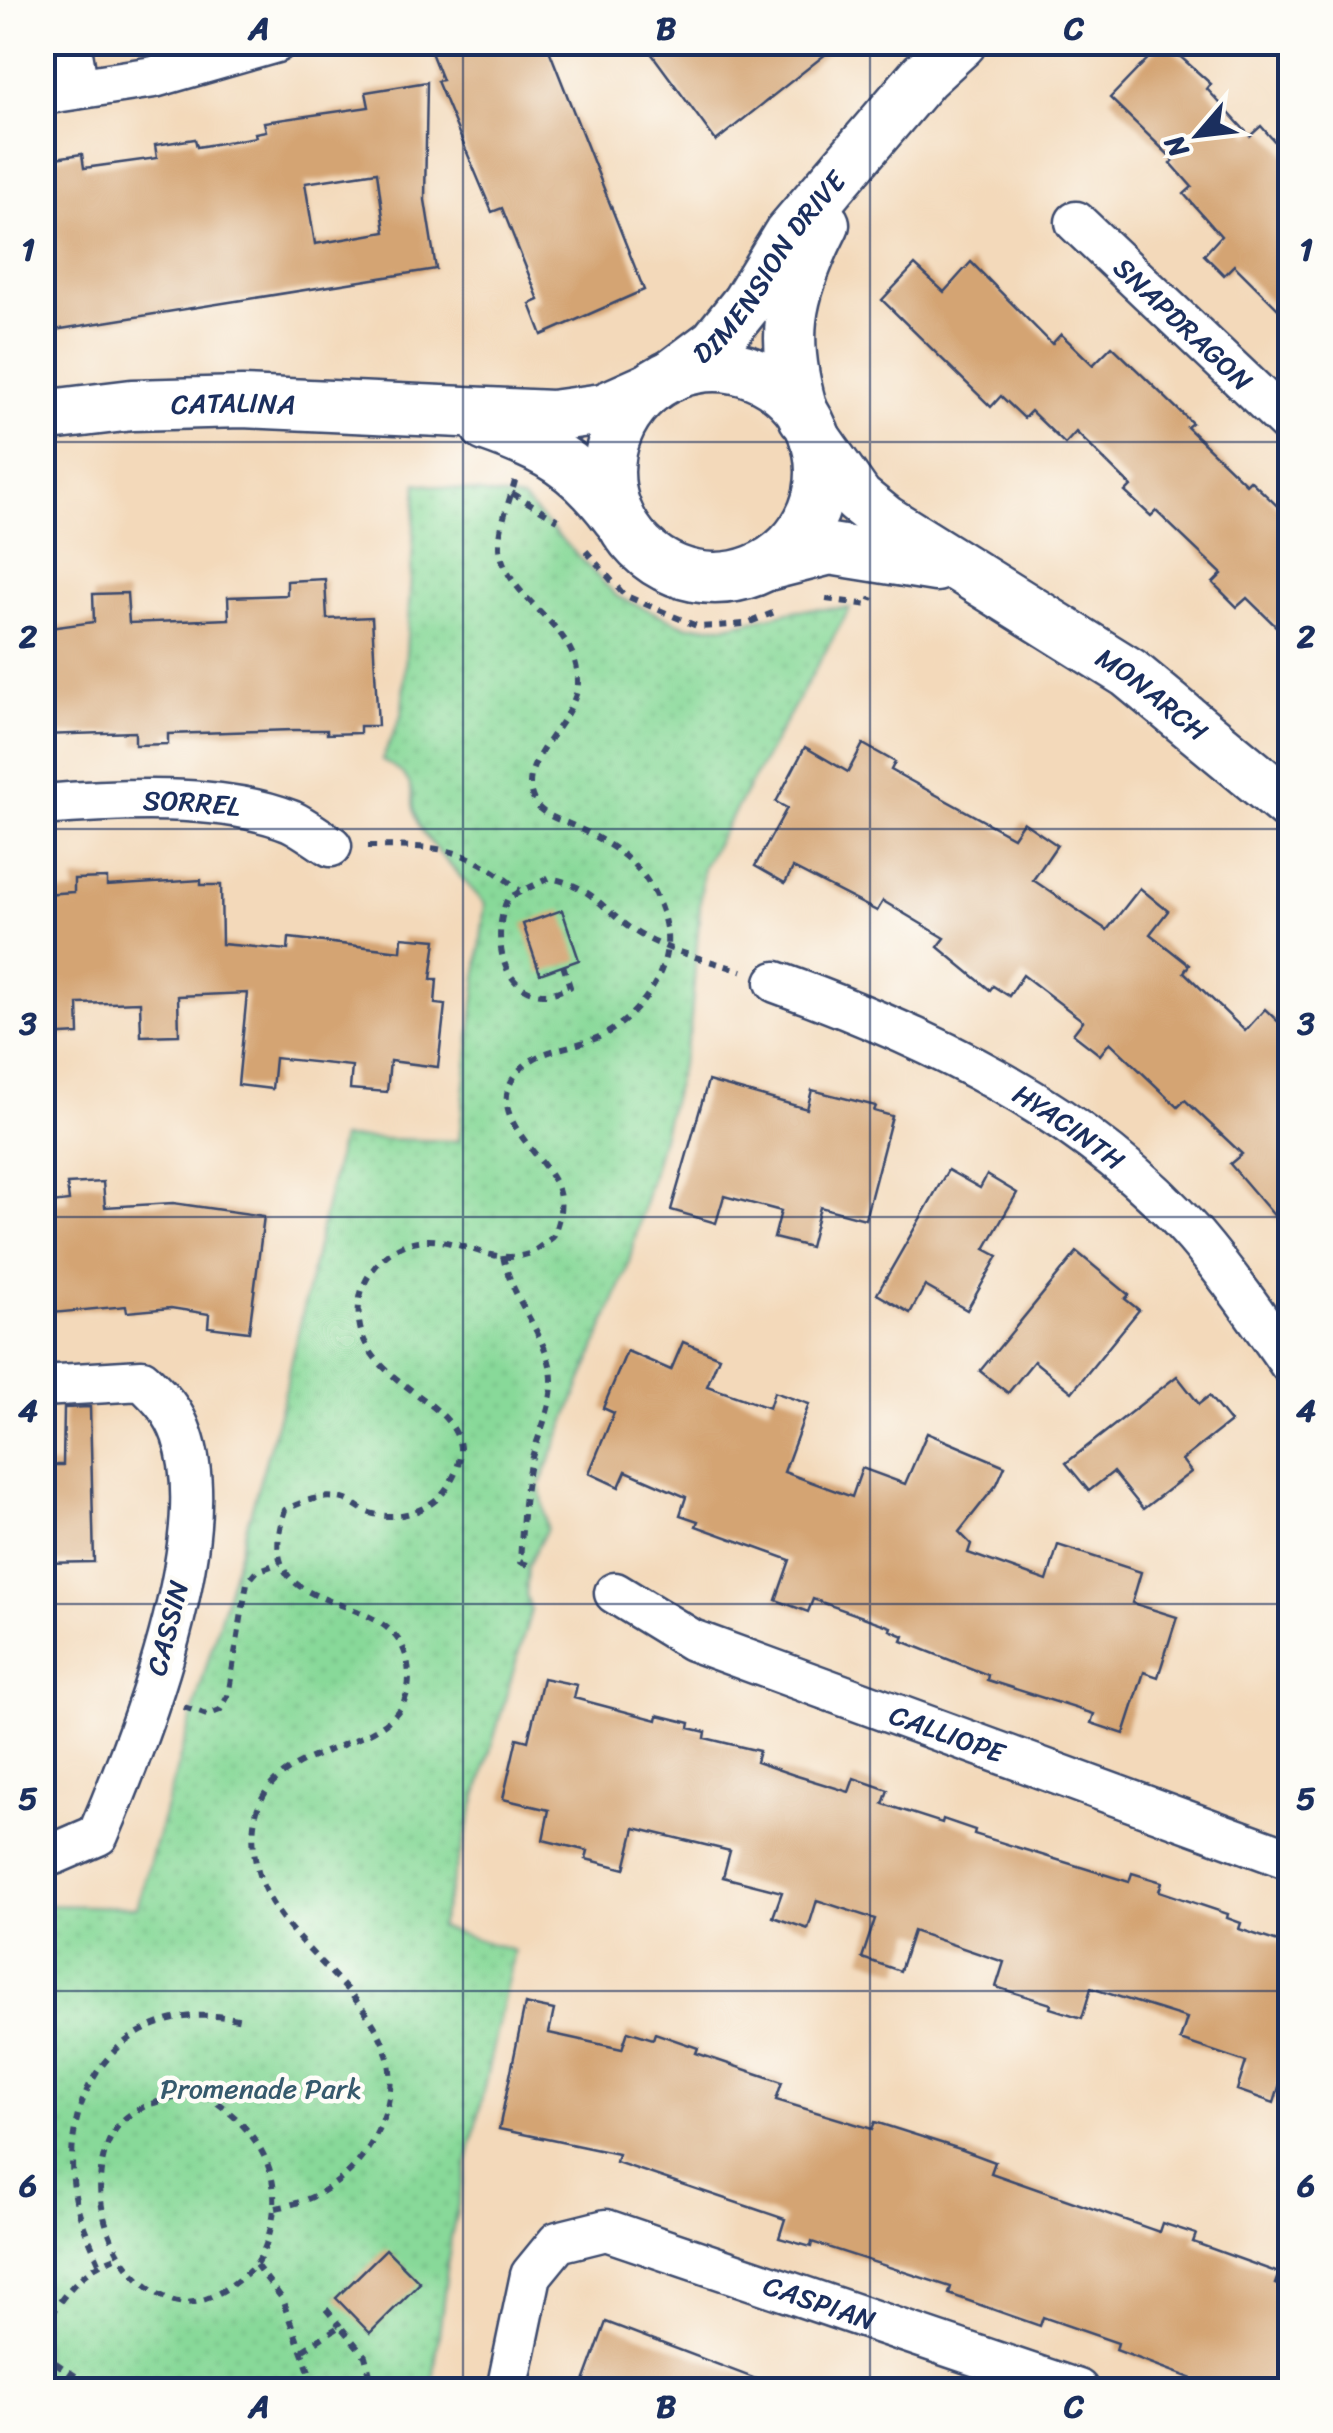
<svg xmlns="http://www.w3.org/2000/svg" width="1333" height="2433" viewBox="0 0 1333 2433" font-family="Sriracha,sans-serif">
<defs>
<pattern id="park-dots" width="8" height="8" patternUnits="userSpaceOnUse" patternTransform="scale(2.5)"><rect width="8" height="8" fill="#88d999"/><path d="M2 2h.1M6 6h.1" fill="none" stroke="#75bb86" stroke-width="1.8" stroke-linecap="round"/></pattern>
</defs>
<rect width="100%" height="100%" fill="#fdfcf7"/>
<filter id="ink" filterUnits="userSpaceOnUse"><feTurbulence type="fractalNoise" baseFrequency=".01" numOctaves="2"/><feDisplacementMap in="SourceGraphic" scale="20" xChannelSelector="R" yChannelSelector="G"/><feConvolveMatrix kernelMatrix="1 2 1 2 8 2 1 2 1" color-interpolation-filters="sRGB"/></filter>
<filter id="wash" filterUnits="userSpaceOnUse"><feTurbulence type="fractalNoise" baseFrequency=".0048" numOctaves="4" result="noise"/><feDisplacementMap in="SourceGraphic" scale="40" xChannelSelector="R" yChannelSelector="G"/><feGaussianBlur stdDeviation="2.25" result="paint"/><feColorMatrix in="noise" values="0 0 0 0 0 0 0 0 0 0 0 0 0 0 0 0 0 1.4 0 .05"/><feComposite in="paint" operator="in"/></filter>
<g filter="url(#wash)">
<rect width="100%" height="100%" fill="#f3d9ba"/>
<path fill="url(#park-dots)" stroke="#52847c" stroke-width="2.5" d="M417 483 523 500 618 597 686 626H727L798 610 850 608 703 867 690 1030 627 1269 540 1485 547 1528 528 1565 526 1595 531 1610 439 1927 514 1951 451 2237 432 2390H43V1905L137 1907 283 1400 341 1138 459 1141 485 904C471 887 425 841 418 824 406 791 423 782 382 760L402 714Z"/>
<g id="blocks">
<g fill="#d4a473" fill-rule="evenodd">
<path d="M427 42H546L644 290 542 335 530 304 539 300 502 208 492 212 437 81 442 80Z"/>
<path d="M643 42H841L716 141Z"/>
<path d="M1164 42 1211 84 1207 89 1250 136 1261 126 1290 159V321L1234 265 1224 275 1204 255 1221 236 1184 194 1192 187 1171 163 1174 160 1110 98Z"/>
<path d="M427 82 425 200 436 269 42 332V160L82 154 84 168 157 158 155 145 195 139 197 147 256 137 255 133 266 131 264 122 369 107 366 92ZM377 172 385 232 315 244 305 183Z"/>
<path d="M971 262 1052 344 1061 334 1093 365 1112 346 1192 423 1187 427 1246 484 1250 480 1290 518V640L1247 598 1237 607 1213 583 1222 574 1156 511 1151 516 1125 492 1131 486 1076 432 1065 444 1031 411 1024 418 1001 396 991 407 882 300 915 265 944 292Z"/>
<path d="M325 579 327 619 372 617 378 726H360V733L327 734V730H294L168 734V744L135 745V732L42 735V629L94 622 93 594 127 593 129 623 229 619 228 597 287 595V581Z"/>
<path d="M863 744 895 762 891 770 1013 837 1023 822 1057 845 1033 880 1107 930 1140 888 1168 911 1150 934 1189 965 1184 972 1245 1031 1265 1009 1290 1033V1234L1230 1164 1242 1154 1185 1100 1178 1107 1110 1042 1100 1055 1073 1034 1083 1021 1023 975 1009 996 993 986 990 990 938 947 945 938 883 901 877 911 793 868 785 883 755 866 787 808 776 802 805 747 848 772Z"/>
<path d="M107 878V886L201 880V885H221L222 944 288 950 289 938 401 951 402 937 436 940 431 979H437L435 1004 445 1005 438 1067 390 1061 387 1092 350 1089 352 1066 275 1058 272 1089 238 1085 247 993 178 996 179 1035 141 1036 140 1002 78 1004 79 1034 44 1036 42 894 74 892V879Z"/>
<path d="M562 910 579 960 540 974 523 924Z"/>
<path d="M708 1081 807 1109 812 1090 876 1106 874 1111 892 1116 865 1219 820 1207 810 1247 774 1238 781 1211 724 1196 716 1223 671 1210Z"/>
<path d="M948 1170 980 1188 987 1175 1017 1193 985 1249 998 1256 967 1310 925 1286 910 1313 877 1294Z"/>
<path d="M103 1182 105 1207 173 1203 264 1216 249 1332 208 1327 209 1314 171 1308 127 1312 126 1306 42 1314V1204L69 1201 67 1184Z"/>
<path d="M1077 1252 1129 1295 1125 1299 1139 1310 1072 1392 1034 1361 1008 1393 980 1371Z"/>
<path d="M683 1342 719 1357 707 1386 769 1408 774 1392 809 1404 784 1472 852 1497 862 1468 905 1484 927 1433 1005 1466 997 1484 959 1532 971 1544 968 1553 1047 1581 1058 1545 1141 1572 1132 1603 1177 1617 1158 1677 1144 1672 1124 1734 1091 1723 1094 1714 987 1680 988 1675 902 1641 904 1636 890 1630 891 1627 813 1599 808 1612 776 1600 790 1560 696 1526 698 1521 680 1515 686 1497 626 1471 619 1487 589 1473 614 1413 603 1408 627 1351 671 1370Z"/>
<path d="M1177 1376 1199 1404 1209 1396 1230 1422 1182 1460 1191 1472 1143 1509 1113 1472 1089 1491 1066 1463Z"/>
<path d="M90 1407 94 1562 42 1563V1465H63L64 1408Z"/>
<path d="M543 1678 577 1685 574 1698 657 1720 658 1715 690 1723 689 1728 706 1732 705 1738 759 1751 756 1762 794 1775 849 1792 854 1778 888 1790 883 1804 942 1823 943 1819 975 1830 974 1834 1129 1882 1132 1873 1162 1882 1159 1891 1228 1914 1227 1918 1241 1923 1239 1929 1290 1946V2051L1274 2103 1237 2090 1246 2062 1180 2040 1187 2018 1091 1988 1082 2018 1050 2008 1051 2004 996 1987 1004 1962 913 1931 900 1971 862 1958 875 1919 817 1900 808 1929 773 1917 782 1892 723 1877 730 1851 635 1828 625 1869 586 1859 588 1851 543 1840 549 1810 503 1799 517 1738 528 1741Z"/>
<path d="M525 2004 554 2010 549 2033 622 2049 628 2031 653 2039 655 2033 698 2048 696 2053 782 2082 776 2100 872 2129 875 2122 960 2149 995 2162 991 2173 1159 2232 1162 2223 1196 2234 1193 2242 1279 2273 1275 2284 1290 2290V2390H1222L1116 2350 1118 2343 1043 2317 1040 2326 949 2294 951 2287 812 2242 811 2247 779 2238 785 2219 616 2162 618 2154 499 2129Z"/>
<path d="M386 2249 420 2283 370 2333 336 2298Z"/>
<path d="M606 2322 777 2387 776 2390H581Z"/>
</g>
</g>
</g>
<g filter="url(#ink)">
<use href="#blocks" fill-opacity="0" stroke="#3b486c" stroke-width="2.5"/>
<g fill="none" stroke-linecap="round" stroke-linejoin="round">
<g stroke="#3b486c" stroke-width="45">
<g id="minor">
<path d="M70 42 78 88"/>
<path d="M42 94 154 77 276 42"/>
<path id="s1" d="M1076 222 1290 425"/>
<path id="s2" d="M42 805C116 799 221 793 291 821 304 827 318 838 331 846"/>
<path id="s3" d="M776 982C929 1037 1086 1111 1195 1236 1229 1276 1260 1321 1290 1364"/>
<path d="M42 1386 142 1380C160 1397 174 1411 182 1435 218 1537 139 1739 98 1835L54 1854H42"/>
<path id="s4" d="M615 1593 692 1640 1290 1859"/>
<path id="s5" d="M507 2390 531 2275 558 2242 606 2230 1078 2390"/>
</g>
</g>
<g stroke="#3b486c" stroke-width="55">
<g id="tertiary">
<circle cx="715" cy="472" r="106"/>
<path id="s6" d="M671 376 715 343 747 303 789 234 924 76 961 42"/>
<path id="s7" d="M42 416 132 405 242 402 552 416 603 409 650 388"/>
<path d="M804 417C780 339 787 297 824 224"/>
<path d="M486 426C547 447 580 466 618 518"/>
<path id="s8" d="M815 438 858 499 884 520 1129 673 1290 806"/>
<path d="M767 565 830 549 936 566"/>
</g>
</g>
<g stroke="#3b486c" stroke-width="6" stroke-dasharray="8 8" stroke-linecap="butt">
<path d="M512 493 558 520"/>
<path d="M586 551 624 595 699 627 745 624 780 610"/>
<path d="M826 599 869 605 872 597"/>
<path d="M368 846C438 847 463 844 519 890"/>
<path d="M563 965 570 987C564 989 553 994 547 994 498 995 492 931 508 898L549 878C597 887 602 912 639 934 670 952 708 960 742 971"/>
<path d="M503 1256C512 1300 544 1332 551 1370 557 1402 535 1439 529 1469 523 1499 522 1531 520 1562L533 1567"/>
<path d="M184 1707 207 1715 220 1710 228 1696 247 1583 257 1571 280 1563"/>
<path d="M204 2094C252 2124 285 2168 271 2227 267 2244 261 2262 247 2273 227 2290 198 2310 171 2300 110 2277 80 2185 115 2130 133 2102 174 2097 204 2094Z"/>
<path d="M276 2208C316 2201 351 2179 372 2142 446 2012 276 1966 256 1863 228 1718 424 1775 408 1665 396 1580 245 1628 285 1510 303 1501 322 1494 343 1499 353 1502 361 1510 370 1513 399 1522 435 1510 450 1483 501 1396 342 1396 360 1298 363 1279 378 1260 394 1250 444 1220 482 1269 528 1254 536 1251 546 1242 553 1237 558 1222 563 1209 559 1193 550 1156 481 1117 517 1073 537 1049 564 1050 591 1040 632 1027 675 972 666 928 655 870 617 845 567 823 557 819 542 814 536 804 510 763 577 724 578 682 578 624 513 605 501 555 496 531 509 504 515 481"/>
<path d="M99 2262C89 2239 77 2214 74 2189 59 2081 132 1995 242 2020"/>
<path d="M256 2265 281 2297 316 2390"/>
<path d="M326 2309 340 2326"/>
<path d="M42 2328C63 2296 81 2268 119 2256"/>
<path d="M303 2350 340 2326 365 2356 374 2390"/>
<path d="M42 2354 97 2390"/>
<path d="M62 2390 70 2375"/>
</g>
<use href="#minor" stroke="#fff" stroke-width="40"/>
<use href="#tertiary" stroke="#fff" stroke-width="50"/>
</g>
</g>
<path fill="none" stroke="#1b2f5e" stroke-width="2.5" stroke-opacity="0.55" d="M463 42V2390M870 42V2390M42 442H1290M42 829H1290M42 1217H1290M42 1604H1290M42 1991H1290"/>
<g text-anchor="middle" stroke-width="9" stroke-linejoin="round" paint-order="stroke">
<g font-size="28" fill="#1b2f5e" stroke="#fdfcf7">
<text dy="10" stroke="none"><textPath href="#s6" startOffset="148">DIMENSION DRIVE</textPath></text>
<text dy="10" stroke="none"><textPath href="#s1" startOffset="148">SNAPDRAGON</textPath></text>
<text dy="10" stroke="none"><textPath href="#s7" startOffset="192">CATALINA</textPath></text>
<text dy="10" stroke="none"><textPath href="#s8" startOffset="428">MONARCH</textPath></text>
<text dy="10" stroke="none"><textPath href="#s2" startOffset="150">SORREL</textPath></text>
<text dy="10" stroke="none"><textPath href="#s3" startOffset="328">HYACINTH</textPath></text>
<text transform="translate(167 1628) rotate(-76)" y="10">CASSIN</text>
<text dy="10" stroke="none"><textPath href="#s4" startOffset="362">CALLIOPE</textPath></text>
<text dy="10" stroke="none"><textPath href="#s5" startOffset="435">CASPIAN</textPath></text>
</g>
<g font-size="28" fill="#365a6d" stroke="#fdfcf7">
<text x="261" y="2098">Promenade Park</text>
</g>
</g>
<rect width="1333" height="2433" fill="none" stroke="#fdfcf7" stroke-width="110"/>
<g transform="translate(1198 135) rotate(242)" stroke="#fdfcf7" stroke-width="8" paint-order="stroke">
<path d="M0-8L18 38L0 25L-18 38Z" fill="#1b2f5e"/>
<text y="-15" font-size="28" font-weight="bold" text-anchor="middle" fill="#1b2f5e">N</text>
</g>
<rect x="55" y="55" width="1223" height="2323" fill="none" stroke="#1b2f5e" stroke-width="4"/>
<g font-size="32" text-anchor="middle" font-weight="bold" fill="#1b2f5e">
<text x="259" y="39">A</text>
<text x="666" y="39">B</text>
<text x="1074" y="39">C</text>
<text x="28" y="260">1</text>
<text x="1306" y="260">1</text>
<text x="28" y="647">2</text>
<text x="1306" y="647">2</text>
<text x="28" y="1034">3</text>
<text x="1306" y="1034">3</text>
<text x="28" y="1421">4</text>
<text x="1306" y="1421">4</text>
<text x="28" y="1809">5</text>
<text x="1306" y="1809">5</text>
<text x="28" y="2196">6</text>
<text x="1306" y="2196">6</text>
<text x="259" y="2417">A</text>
<text x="666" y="2417">B</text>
<text x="1074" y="2417">C</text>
</g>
</svg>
